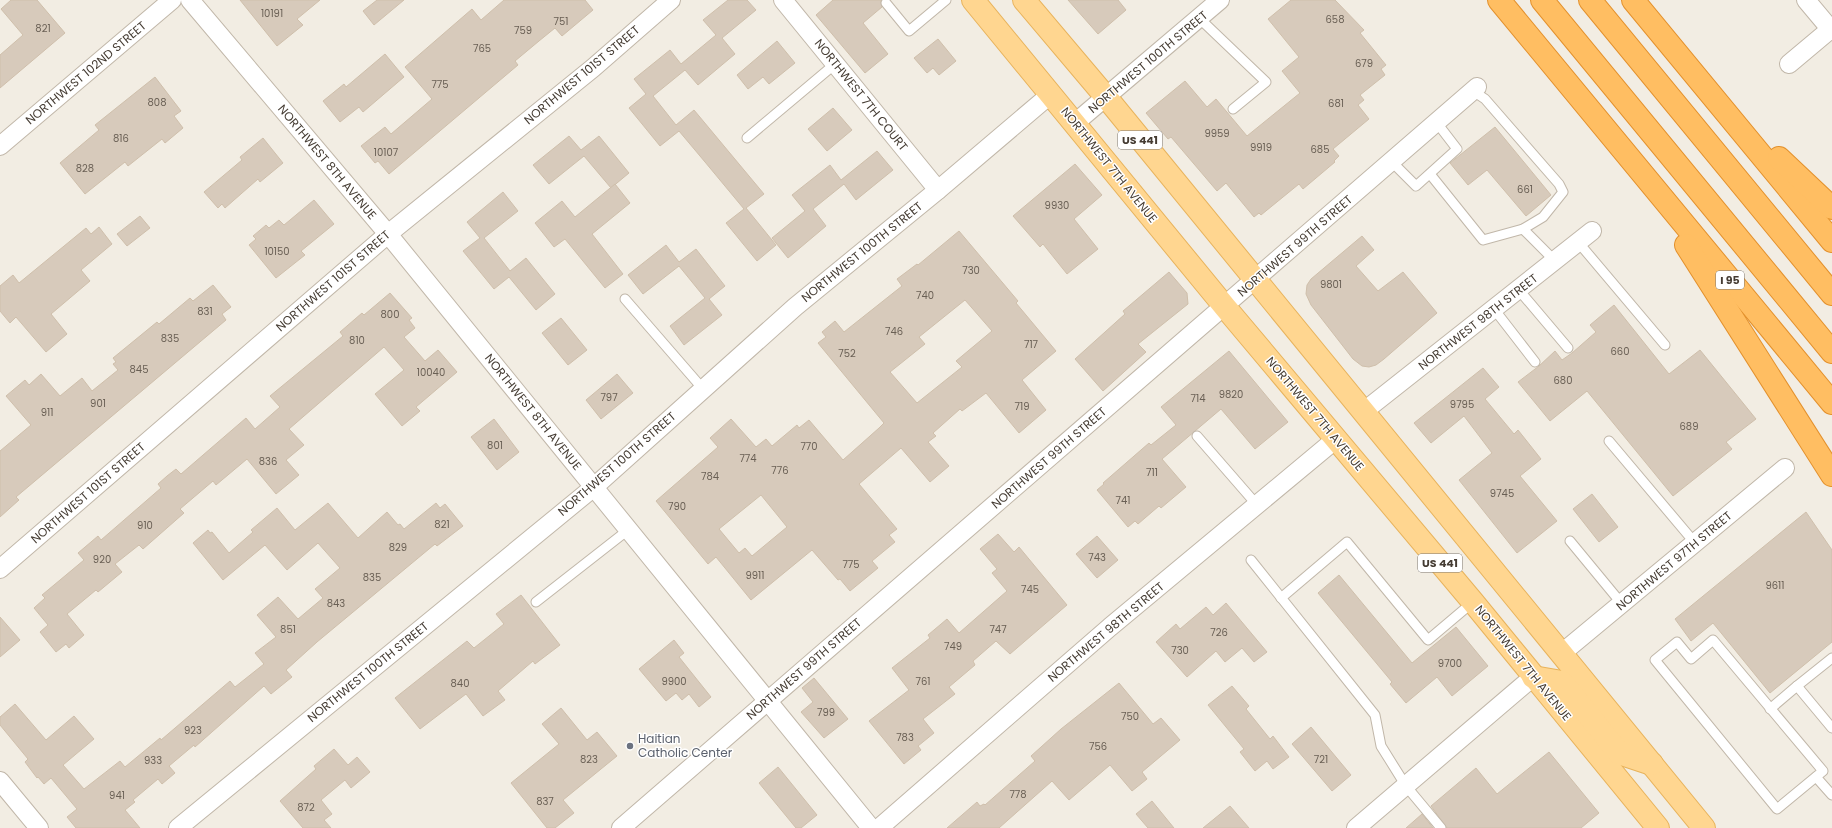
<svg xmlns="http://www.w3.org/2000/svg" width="1832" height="828" viewBox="0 0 1832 828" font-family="Poppins,sans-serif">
<rect width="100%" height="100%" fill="#f2ede3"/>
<g fill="#d7cabb" stroke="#cfbfab" fill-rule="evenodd">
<path d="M11 0H37L65 33 0 88V55L23 35 1 9Z"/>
<path d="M240 0H320L297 19 303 25 277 46Z"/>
<path d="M377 0H404L374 25 363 11Z"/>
<path d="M504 0H585L593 10 562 36 555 28 539 41 515 61 518 65 389 174 378 161 375 163 361 146 385 127 391 134 432 99 405 67 472 9 481 20Z"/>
<path d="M728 0H747L756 10 722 38 735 54 698 85 685 70 653 96 676 125 694 110 764 194 746 208 776 245 757 261 726 223 744 209 705 162 679 131 660 146 629 108 646 94 634 79 670 50 681 64 716 35 703 20Z"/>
<path d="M833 0H881L882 7 863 23 888 54 865 73 816 15Z"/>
<path d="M1068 0H1118L1126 10 1098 34Z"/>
<path d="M1291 0H1335L1364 30 1360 33 1386 65 1381 69 1385 75 1360 95 1364 100 1358 105 1369 119 1333 149 1339 156 1334 161 1335 162 1303 189 1299 184 1261 215 1259 213 1254 217 1226 183 1217 191 1171 137 1168 139 1146 113 1185 81 1207 107 1216 99 1247 136 1300 93 1282 71 1299 57 1268 19Z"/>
<path d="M938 39 956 61 939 75 933 68 927 73 914 58Z"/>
<path d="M777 41 795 63 769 84 763 77 748 89 737 75Z"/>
<path d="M385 54 404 77 363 112 359 107 340 122 323 101 344 84 346 87Z"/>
<path d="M155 77 181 111 174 116 183 128 165 143 162 139 128 166 125 162 85 194 60 163 99 130 95 125Z"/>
<path d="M833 108 852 130 827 151 808 129Z"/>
<path d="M1495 127 1551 195 1526 216 1487 170 1468 185 1450 163Z"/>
<path d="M569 136 581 150 599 136 629 173 611 188 584 156 549 184 533 165Z"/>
<path d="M263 138 283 163 260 182 258 179 225 208 222 204 218 208 204 192 242 160 240 157Z"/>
<path d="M877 151 893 170 856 200 844 184 813 209 826 226 788 258 772 238 805 211 792 195 830 165 841 180Z"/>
<path d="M1075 164 1102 195 1074 219 1098 249 1067 274 1043 244 1040 247 1013 216Z"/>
<path d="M615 184 630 203 592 234 623 274 605 288 565 239 554 247 535 223 562 201 575 217Z"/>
<path d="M503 192 518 211 484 238 510 271 526 258 555 294 536 310 509 277 494 289 463 251 480 238 467 222Z"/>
<path d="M314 200 334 224 301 251 305 255 276 278 249 245 256 239 253 236 266 225 269 228 279 220 284 225Z"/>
<path d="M140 216 150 228 127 246 117 234Z"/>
<path d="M99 227 112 244 81 270 90 281 51 314 67 334 46 352 16 317 10 323 0 311V286L13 275 19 283 86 228 91 234Z"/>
<path d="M959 231 1018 301 1016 303 1056 351 1022 380 1046 410 1019 433 986 393 962 411 960 409 933 433 936 436 928 442 949 466 930 482 901 448 859 484 897 529 889 535 895 542 872 561 878 568 850 591 840 579 838 580 812 550 751 600 716 557 708 564 656 501 718 447 710 438 731 419 756 447 766 439 772 446 797 425 799 428 809 420 843 460 879 428 884 423 818 343 826 337 822 332 835 321 844 332 902 286 897 279 917 264 918 265ZM965 300 992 331 956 361 962 367 917 403 890 372 925 344 919 337ZM761 495 787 527 752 556 745 548 739 553 719 529Z"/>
<path d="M1362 236 1374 250 1356 266 1378 291 1403 272 1437 313 1384 359 1376 365 1369 367 1362 366 1353 359 1311 305 1306 294 1307 285 1311 279Z"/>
<path d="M666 245 679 262 696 249 725 286 709 299 722 315 684 345 670 326 705 298 679 266 643 294 628 275Z"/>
<path d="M1169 272 1187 293 1188 304 1138 344 1146 352 1103 391 1075 359 1125 314 1123 311Z"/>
<path d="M213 285 231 307 222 314 226 320 16 497 19 500 0 517V451L31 425 6 396 25 380 29 385 41 374 60 396 82 378 92 391 118 370 113 364 116 362 113 358 157 322 159 324 190 298 193 301Z"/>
<path d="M390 293 412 318 409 320 415 328 404 337 425 361 438 350 457 372 416 407 420 411 402 426 375 394 404 370 384 347 289 429 304 445 286 460 299 475 276 494 247 459 216 485 213 481 180 509 184 513 143 549 139 545 115 564 122 572 98 592 96 590 67 614 84 635 69 648 66 644 56 652 40 632 48 625 34 608 45 598 42 595 84 560 78 553 98 536 101 540 161 488 158 484 167 476 176 469 181 474 246 418 255 429 280 407 270 396 343 336 340 332 362 313 364 315Z"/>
<path d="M1614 305 1669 374 1700 350 1756 419 1726 442 1732 449 1673 496 1587 391 1550 421 1518 382 1539 366 1555 351 1562 360 1572 353 1596 332 1590 325Z"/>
<path d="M561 318 587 350 568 365 542 333Z"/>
<path d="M1229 351 1288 422 1255 449 1221 409 1162 459 1186 487 1161 508 1159 506 1138 524 1135 521 1128 527 1097 490 1104 484 1103 483 1149 443 1151 445 1176 425 1161 407Z"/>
<path d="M1483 368 1499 387 1485 399 1514 434 1518 430 1541 459 1520 476 1557 521 1517 553 1459 480 1492 453 1464 416 1431 443 1414 423Z"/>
<path d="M617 374 633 393 601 419 586 400Z"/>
<path d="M494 419 519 452 497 470 471 437Z"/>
<path d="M1592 494 1618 527 1599 542 1573 509Z"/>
<path d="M328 503 358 538 387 512 398 525 400 524 404 529 436 503 440 508 445 504 463 526 437 546 435 544 317 642 286 670 292 677 271 694 264 686 195 747 194 745 169 766 175 773 162 784 158 779 133 800 135 802 125 810 140 828H76L67 817 77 809 51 778 44 784 38 777 37 778 25 762 28 759 0 725V717L15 704 46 740 74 716 94 739 63 765 84 789 120 761 125 767 160 738 161 740 230 681 235 687 264 664 255 653 276 637 257 615 278 597 298 619 323 598 315 589 340 568 318 543 287 570 265 545 223 580 193 543 208 530 210 533 212 532 229 553 253 532 251 530 277 508 295 530Z"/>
<path d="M1806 512 1832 550V642L1770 693 1713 623 1691 641 1675 619Z"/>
<path d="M998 534 1014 552 1019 547 1067 605 1010 654 996 641 973 661 975 665 949 687 955 694 923 719 934 733 918 746 921 750 904 764 869 721 909 690 892 668 930 638 928 635 947 619 959 633 1007 591 992 573 997 569 980 549Z"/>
<path d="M1097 536 1118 560 1097 578 1076 554Z"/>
<path d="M1339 575 1412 663 1456 627 1488 666 1452 696 1437 677 1406 703 1390 684 1392 682 1318 593Z"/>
<path d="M521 595 560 645 535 664 533 661 498 691 505 700 483 716 466 694 420 729 395 698 467 641 474 648 504 624 496 614Z"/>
<path d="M1226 603 1267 652 1254 662 1242 648 1225 662 1216 651 1187 677 1156 642 1176 624 1180 629 1206 607 1213 615Z"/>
<path d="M0 617 20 640 0 657Z"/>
<path d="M674 640 684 653 679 657 711 697 699 707 689 694 682 700 676 693 666 701 639 669Z"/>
<path d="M814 678 848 719 824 738 801 712 813 702 802 688Z"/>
<path d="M1119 683 1153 724 1161 718 1180 740 1142 772 1147 779 1132 791 1110 765 1069 800 1052 781 999 828H947L977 802 980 806 984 804 985 805 1035 761 1031 756 1061 729Z"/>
<path d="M1232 686 1249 706 1246 709 1270 739 1273 736 1289 757 1273 769 1267 761 1255 771 1240 752 1244 749 1208 705Z"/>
<path d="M561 708 587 740 597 732 617 756 563 800 574 813 555 828H547L511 783 559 744 542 724Z"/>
<path d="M1311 727 1351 775 1332 791 1292 744Z"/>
<path d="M334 749 348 765 357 757 370 772 351 788 345 780 321 800 332 814 324 820 331 828H303L280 801 316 769 314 766Z"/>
<path d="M1549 752 1599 813 1581 828H1447L1431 806 1476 768 1497 794Z"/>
<path d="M778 767 817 815 801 828H796L759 783Z"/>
<path d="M1152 801 1174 828H1148L1136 814Z"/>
<path d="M1230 806 1249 828H1203Z"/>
<path d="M1422 814 1433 828H1406Z"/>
</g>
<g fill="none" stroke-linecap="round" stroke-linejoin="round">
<g stroke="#c1b7a9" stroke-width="11">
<g id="service">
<path d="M886 3 909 31 946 0"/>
<path d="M1199 18 1266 82 1233 109"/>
<path d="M1473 91 1485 99 1559 184 1563 192 1543 217 1523 229"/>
<path d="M747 138 835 64"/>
<path d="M1392 162 1416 186 1457 149 1437 123"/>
<path d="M1430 174 1483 240 1523 229 1555 261"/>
<path d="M1578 242 1665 345"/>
<path d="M1518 289 1568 348"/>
<path d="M625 299 703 389"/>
<path d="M1494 309 1535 362"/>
<path d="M1197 436 1257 505"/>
<path d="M1609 441 1695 543"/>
<path d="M1570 541 1622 604"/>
<path d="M1251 560 1375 715 1381 746 1406 786 1441 828"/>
<path d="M1281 598 1347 542 1428 640 1473 602"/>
<path d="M536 602 628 530"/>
<path d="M1713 640 1823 771 1777 809 1655 660 1677 642 1691 659Z"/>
<path d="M1797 686 1832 658"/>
<path d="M1770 709 1797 686 1832 728"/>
<path d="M1816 777 1832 795"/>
</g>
</g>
<g stroke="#c1b7a9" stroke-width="20">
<g id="minor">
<path d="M190 0 388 234 871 828"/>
<path d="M783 0 938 190"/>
<path d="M1806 0 1832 31"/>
<path d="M1789 64 1832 28"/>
<path d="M1075 123 1220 0"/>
<path d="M0 146 172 0"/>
<path d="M1363 412 1592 231"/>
<path d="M0 569 388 234 593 68 671 0"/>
<path d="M1562 653 1785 468"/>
<path d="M0 781 39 828"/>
<path d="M178 828 594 487 795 307 938 190 1051 94"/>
<path d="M621 828 1477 87"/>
<path d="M879 828 1110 627 1336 439"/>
<path d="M1356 828 1533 677"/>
</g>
</g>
<g stroke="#e8b35c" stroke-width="24">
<g id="primary">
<path d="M973 0 1225 307 1473 602 1658 828"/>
<path d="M1024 0 1106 97 1704 828"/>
<path d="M1533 677 1562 682 1619 753 1652 764"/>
</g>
</g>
<g stroke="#e3912d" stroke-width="24">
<g id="motorway">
<path d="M1499 0 1832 403"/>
<path d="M1542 0 1832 352"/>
<path d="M1590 0 1832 294"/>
<path d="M1633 0 1832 241"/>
<path d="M1779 158 1832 208"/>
<path d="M1686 245 1832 475"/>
</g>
</g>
<use href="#service" stroke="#fff" stroke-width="9"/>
<use href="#minor" stroke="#fff" stroke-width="18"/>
<use href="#primary" stroke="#ffd690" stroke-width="22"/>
<use href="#motorway" stroke="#ffbe62" stroke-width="22"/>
</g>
<circle fill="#6b7280" stroke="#fff" stroke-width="1.5" cx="630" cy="746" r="4"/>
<g text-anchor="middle" stroke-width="3" stroke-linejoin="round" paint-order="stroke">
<g font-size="10" fill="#6a6055">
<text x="272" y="17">10191</text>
<text x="1335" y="23">658</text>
<text x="561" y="25">751</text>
<text x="43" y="32">821</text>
<text x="523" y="34">759</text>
<text x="482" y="52">765</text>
<text x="1364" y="67">679</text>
<text x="440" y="88">775</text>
<text x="157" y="106">808</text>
<text x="1336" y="107">681</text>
<text x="1217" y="137">9959</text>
<text x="121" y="142">816</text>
<text x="1261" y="151">9919</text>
<text x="1320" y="153">685</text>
<text x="386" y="156">10107</text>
<text x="85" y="172">828</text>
<text x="1525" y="193">661</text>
<text x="1057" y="209">9930</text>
<text x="277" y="255">10150</text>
<text x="971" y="274">730</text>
<text x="1331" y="288">9801</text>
<text x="925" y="299">740</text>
<text x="205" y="315">831</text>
<text x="390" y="318">800</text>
<text x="894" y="335">746</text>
<text x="170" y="342">835</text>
<text x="357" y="344">810</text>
<text x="1031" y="348">717</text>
<text x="1620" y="355">660</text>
<text x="847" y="357">752</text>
<text x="139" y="373">845</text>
<text x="431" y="376">10040</text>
<text x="1563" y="384">680</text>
<text x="1231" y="398">9820</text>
<text x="609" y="401">797</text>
<text x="1198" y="402">714</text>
<text x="98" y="407">901</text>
<text x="1462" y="408">9795</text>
<text x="1022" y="410">719</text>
<text x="47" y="416">911</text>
<text x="1689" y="430">689</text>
<text x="495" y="449">801</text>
<text x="809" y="450">770</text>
<text x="748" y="462">774</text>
<text x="268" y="465">836</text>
<text x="780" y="474">776</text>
<text x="1152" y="476">711</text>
<text x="710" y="480">784</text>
<text x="1502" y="497">9745</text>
<text x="1123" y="504">741</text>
<text x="677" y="510">790</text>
<text x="442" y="528">821</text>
<text x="145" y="529">910</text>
<text x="398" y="551">829</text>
<text x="1097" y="561">743</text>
<text x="102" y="563">920</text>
<text x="851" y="568">775</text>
<text x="755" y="579">9911</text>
<text x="372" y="581">835</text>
<text x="1775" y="589">9611</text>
<text x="1030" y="593">745</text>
<text x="336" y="607">843</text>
<text x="288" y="633">851</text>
<text x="998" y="633">747</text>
<text x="1219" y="636">726</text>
<text x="953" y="650">749</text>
<text x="1180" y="654">730</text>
<text x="1450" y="667">9700</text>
<text x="674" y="685">9900</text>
<text x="923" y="685">761</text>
<text x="460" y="687">840</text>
<text x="826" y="716">799</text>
<text x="1130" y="720">750</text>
<text x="193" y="734">923</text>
<text x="905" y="741">783</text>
<text x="1098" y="750">756</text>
<text x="589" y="763">823</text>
<text x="1321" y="763">721</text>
<text x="153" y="764">933</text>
<text x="1018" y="798">778</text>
<text x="117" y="799">941</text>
<text x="545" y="805">837</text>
<text x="306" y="811">872</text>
</g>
<g fill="#fff" stroke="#7d7670" stroke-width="1">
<rect x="1118" y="131" width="44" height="18" rx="3"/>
<rect x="1716" y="271" width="28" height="18" rx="3"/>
<rect x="1418" y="554" width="44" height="18" rx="3"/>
</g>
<g font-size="11" font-weight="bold" fill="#453c33">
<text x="1140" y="144">US 441</text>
<text x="1730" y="284">I 95</text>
<text x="1440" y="567">US 441</text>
</g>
<g font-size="12" fill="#453c33" stroke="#fff">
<text transform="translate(1148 62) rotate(-40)" y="4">NORTHWEST 100TH STREET</text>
<text transform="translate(86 73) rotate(-40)" y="4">NORTHWEST 102ND STREET</text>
<text transform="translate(582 75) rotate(-40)" y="4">NORTHWEST 101ST STREET</text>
<text transform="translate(861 95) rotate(51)" y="4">NORTHWEST 7TH COURT</text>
<text transform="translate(327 162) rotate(50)" y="4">NORTHWEST 8TH AVENUE</text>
<text transform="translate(1109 165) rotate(51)" y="4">NORTHWEST 7TH AVENUE</text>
<text transform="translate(1295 246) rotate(-41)" y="4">NORTHWEST 99TH STREET</text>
<text transform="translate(862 252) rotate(-39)" y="4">NORTHWEST 100TH STREET</text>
<text transform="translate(333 281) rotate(-41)" y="4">NORTHWEST 101ST STREET</text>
<text transform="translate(1478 322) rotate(-38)" y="4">NORTHWEST 98TH STREET</text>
<text transform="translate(533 412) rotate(51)" y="4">NORTHWEST 8TH AVENUE</text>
<text transform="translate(1315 414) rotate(50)" y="4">NORTHWEST 7TH AVENUE</text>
<text transform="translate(1049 458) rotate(-41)" y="4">NORTHWEST 99TH STREET</text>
<text transform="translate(617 464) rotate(-41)" y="4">NORTHWEST 100TH STREET</text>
<text transform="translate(88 493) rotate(-41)" y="4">NORTHWEST 101ST STREET</text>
<text transform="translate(1674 561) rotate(-40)" y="4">NORTHWEST 97TH STREET</text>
<text transform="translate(1106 632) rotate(-40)" y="4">NORTHWEST 98TH STREET</text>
<text transform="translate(1523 663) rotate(51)" y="4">NORTHWEST 7TH AVENUE</text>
<text transform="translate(804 669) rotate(-41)" y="4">NORTHWEST 99TH STREET</text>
<text transform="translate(368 672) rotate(-39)" y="4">NORTHWEST 100TH STREET</text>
</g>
<g font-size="12" fill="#5b616d" stroke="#fff" text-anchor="start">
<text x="638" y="743">Haitian<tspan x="638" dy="14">Catholic Center</tspan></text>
</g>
</g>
</svg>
